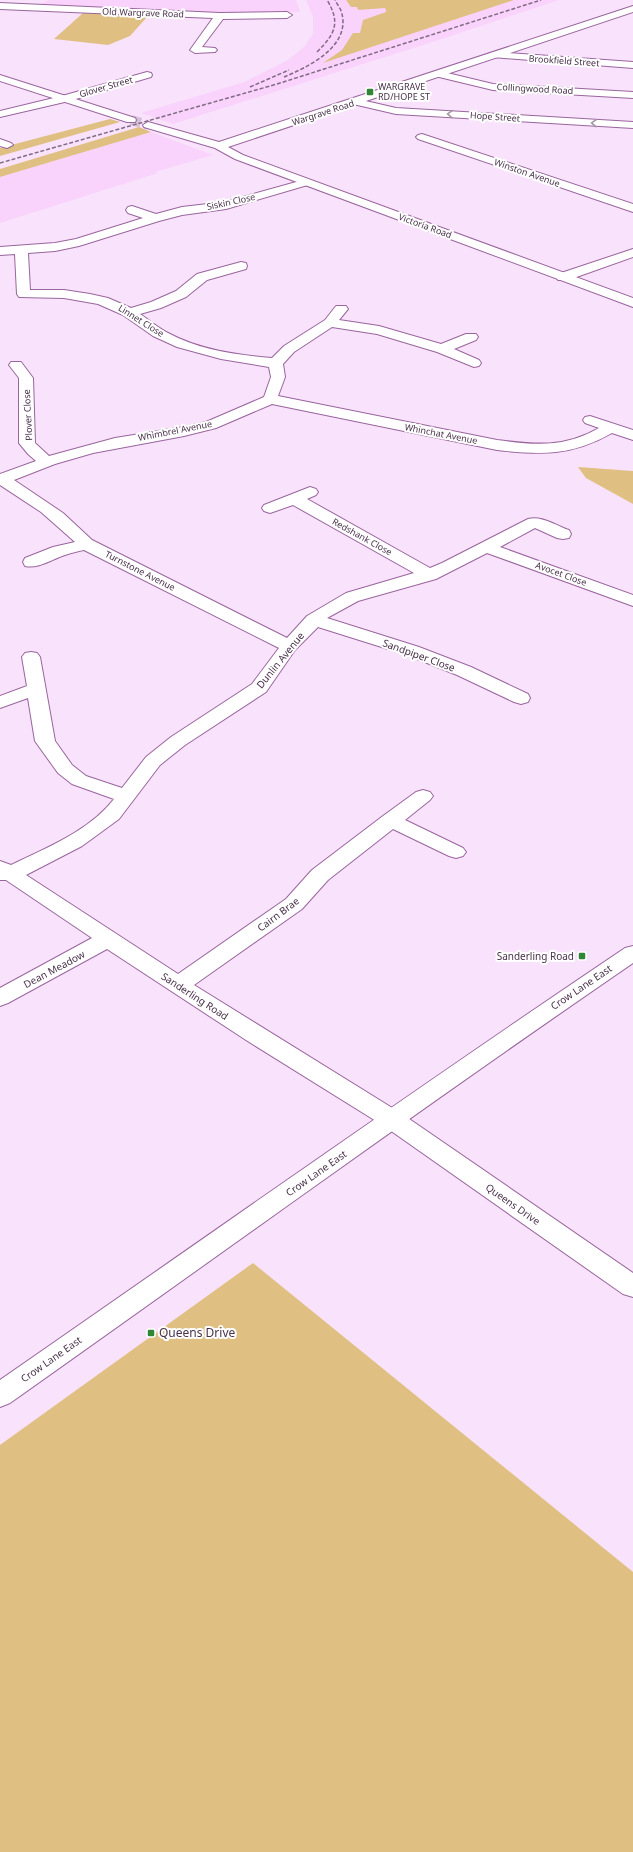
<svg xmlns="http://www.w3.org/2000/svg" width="633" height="1852" viewBox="0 0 633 1852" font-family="'Noto Sans',sans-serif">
<rect width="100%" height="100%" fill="#f9e2fb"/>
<g fill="#f9d3fc">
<path d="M49 0H296L300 12H162L35 6Z"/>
<path d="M306 0H559L442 39 173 124 141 113 244 82 288 60 304 47 313 34V17Z"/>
<path d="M151 132 213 155 155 172 158 173 0 223V177Z"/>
</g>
<g fill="#dfc082">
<path d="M346 0H514L323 63 342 50 353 33H360L363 20 386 12V10L385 8 358 10 357 7H351Z"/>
<path d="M83 13 147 17 130 36 108 45 54 39Z"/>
<path d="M110 119 120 122 0 156V148Z"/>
<path d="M139 127 151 132 0 177V169Z"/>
<path d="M578 467 633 471V504L586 478Z"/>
<path d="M253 1263 633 1572V1852H0V1445Z"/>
</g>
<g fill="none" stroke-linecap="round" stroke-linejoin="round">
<path stroke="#d6bfd8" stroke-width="10" stroke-dasharray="10 5" stroke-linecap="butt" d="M131 120 148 125"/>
<g stroke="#99659e" stroke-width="2">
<g id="minor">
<path d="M0 3 220 13 287 12 292 15 287 18 223 19 202 47 215 48 217 50 215 52 195 53 190 50 213 18 0 9Z"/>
<path d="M495 52 633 62V68L492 57 490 55 492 53Z"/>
<path d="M439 71 493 84 633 92V98L493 90 435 76 434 74 435 72Z"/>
<path d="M147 72 151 73 152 75 151 77 69 101 0 117V111L62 96Z"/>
<path d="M357 99 396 108 633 122V128L396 114 353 104 352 102Z"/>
<path d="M422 134 633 204V212L418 139 416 137 418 135Z"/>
<path d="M0 139 11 143 13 145 7 148 0 146Z"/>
<path d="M307 179 313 182 311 184 226 209 182 215 159 221 79 246 55 251 28 253 30 290H64L90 294 108 298 131 308 151 302 176 291 197 274 241 262 246 263 247 266 246 269 207 280 186 297 161 308 140 314C149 320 158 328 168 333 199 350 238 355 272 358L284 346 325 320 336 306H346L348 309 339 320 379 326 441 344 466 334H476L478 337 476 340 454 349 479 360 481 363 479 366 474 367 437 352 377 334 332 327 294 352 283 364 285 377 278 396 497 440C535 445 564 448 599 428L585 423 583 420 585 417 590 416 633 430V440L612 433C572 456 541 455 497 450L272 404 216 428 184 436 93 453 55 464 14 480 63 513 92 540 287 638 307 616 346 593 414 573 293 505 270 513 264 511 262 508 264 505 310 487 316 489 318 492 316 495 307 499 430 568 442 563 528 519C541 515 557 526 569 530L571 534 569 538 563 539 557 538 535 528 500 547 633 595V606L487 553 436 579 358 601 327 618 419 647 471 667 528 694 530 698 528 702 521 704 514 702 457 675 407 655 318 627 295 650 266 692 185 745 160 765 119 819 82 846 26 875 178 974 286 899 312 870 383 816 416 792 423 790 430 792 433 796 430 800 405 820 463 848 466 852 463 856 456 858 449 856 393 829 328 880 302 909 194 985 402 1114 633 1273V1297L623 1294 384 1126 246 1040 107 949 8 1003 0 1006V988L92 938 6 880H0V861L11 865C48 847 89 831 114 799L72 784 58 773 35 741 28 698 0 708V696L27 686 22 657 25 653 31 652 37 653 40 657 55 741 72 765 86 776 122 788 146 757 171 737 252 684 279 648 84 550C78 551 71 553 65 555 52 559 39 569 25 566L23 562 25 558 53 547 75 542 41 512 0 485V474L36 461 28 454 19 443V378L9 365 11 362H21L33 378 35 443 49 456 115 438 184 427 206 422 264 397 271 377 269 367 221 359 177 347 153 336 123 315 98 304 64 298 19 297 17 294 15 254 0 255V247L55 243 76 239 143 218 128 213 126 210 128 207 132 206 156 214 182 207 225 202Z"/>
<path d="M633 249V257L568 280H558L557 277 558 274Z"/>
</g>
</g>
<g stroke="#99659e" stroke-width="2">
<g id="tertiary">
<path d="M633 6V12L228 147 243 155 633 298V307L235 159 215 148 144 127 143 125 148 122 219 142Z"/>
<path d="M0 75 135 118 136 120 135 122H127L0 81Z"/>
</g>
</g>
<g stroke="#99659e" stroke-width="2">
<path id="primary" d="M633 946V963C423 1107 218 1256 10 1403L0 1407V1380C208 1236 415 1089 625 948Z"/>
</g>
<use href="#minor" fill="#fff" fill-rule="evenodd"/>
<use href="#tertiary" fill="#fff" fill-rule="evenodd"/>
<use href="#primary" fill="#fff" fill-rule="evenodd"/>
<g stroke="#826b84" stroke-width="1.5" stroke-dasharray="4 2" stroke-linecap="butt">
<path d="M317 52C335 34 341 23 327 0"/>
<path d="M284 77C308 67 350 47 342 14 341 9 337 4 335 0"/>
<path d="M250 87 289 70"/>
<path d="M0 163 277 84 541 0"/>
</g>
</g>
<defs><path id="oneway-chevron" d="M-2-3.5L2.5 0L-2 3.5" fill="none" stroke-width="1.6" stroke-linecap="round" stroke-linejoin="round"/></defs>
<g stroke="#a498a4">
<use href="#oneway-chevron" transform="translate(450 114) rotate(-176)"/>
<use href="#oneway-chevron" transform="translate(594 123) rotate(-176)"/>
</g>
<g fill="#2f8635" stroke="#fff" stroke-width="1.5">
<rect x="366" y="88" width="8" height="8" rx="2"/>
<rect x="578" y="952" width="8" height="8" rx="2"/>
<rect x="147" y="1329" width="8" height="8" rx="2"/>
</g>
<g text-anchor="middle" stroke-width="4" stroke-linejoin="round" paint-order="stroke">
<g font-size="9" fill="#48314a" stroke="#fff">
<text transform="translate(143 13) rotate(2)" y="3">Old Wargrave Road</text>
<text transform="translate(564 61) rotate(4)" y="3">Brookfield Street</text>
<text transform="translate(106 87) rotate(-16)" y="3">Glover Street</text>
<text transform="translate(535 89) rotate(3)" y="3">Collingwood Road</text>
<text transform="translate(323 113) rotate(-18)" y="3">Wargrave Road</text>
<text transform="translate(495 117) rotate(4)" y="3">Hope Street</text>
<text transform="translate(527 173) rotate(19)" y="3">Winston Avenue</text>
<text transform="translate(231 202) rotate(-12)" y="3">Siskin Close</text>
<text transform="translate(425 226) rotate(20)" y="3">Victoria Road</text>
<text transform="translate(141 321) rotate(32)" y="3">Linnet Close</text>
<text transform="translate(28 415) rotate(-93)" y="3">Plover Close</text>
<text transform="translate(175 431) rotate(-11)" y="3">Whimbrel Avenue</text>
<text transform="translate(441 434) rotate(11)" y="3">Whinchat Avenue</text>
<text transform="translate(362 537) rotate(29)" y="3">Redshank Close</text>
<text transform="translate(140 571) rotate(27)" y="3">Turnstone Avenue</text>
<text transform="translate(561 574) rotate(20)" y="3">Avocet Close</text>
</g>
<g font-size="9" fill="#48314a" stroke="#fff" text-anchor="start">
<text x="378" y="90">WARGRAVE<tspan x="378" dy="10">RD/HOPE ST</tspan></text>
</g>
<g font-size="10" fill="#48314a" stroke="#fff">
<text transform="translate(419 655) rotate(20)" y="4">Sandpiper Close</text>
<text transform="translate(280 660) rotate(-51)" y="4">Dunlin Avenue</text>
<text transform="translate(278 914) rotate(-37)" y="4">Cairn Brae</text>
<text transform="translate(54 969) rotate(-28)" y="4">Dean Meadow</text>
<text transform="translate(581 987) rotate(-34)" y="4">Crow Lane East</text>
<text transform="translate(195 996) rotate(33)" y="4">Sanderling Road</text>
<text transform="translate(316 1173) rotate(-35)" y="4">Crow Lane East</text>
<text transform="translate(513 1204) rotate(35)" y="4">Queens Drive</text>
<text transform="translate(51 1359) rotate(-35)" y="4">Crow Lane East</text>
</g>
<g font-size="10" fill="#48314a" stroke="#fff" text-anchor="end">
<text x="574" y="960">Sanderling Road</text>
</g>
<g font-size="12" fill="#48314a" stroke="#fff" text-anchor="start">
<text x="159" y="1337">Queens Drive</text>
</g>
</g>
</svg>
